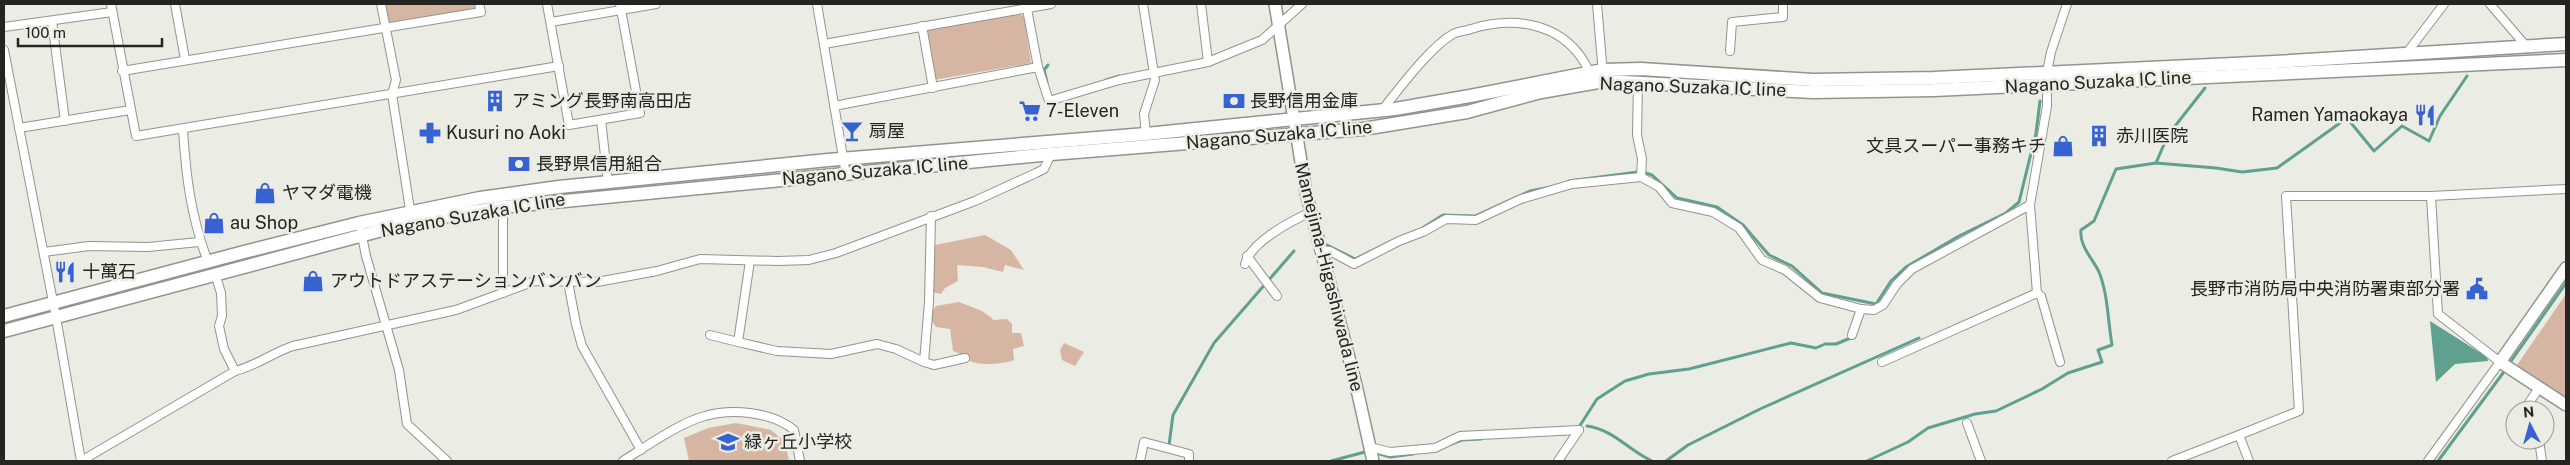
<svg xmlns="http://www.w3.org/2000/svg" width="2570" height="465" viewBox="0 0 2570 465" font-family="'Public Sans','Noto Sans JP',sans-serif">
<rect width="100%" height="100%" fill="#ebece4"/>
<g fill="#d6b6a2">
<path d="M381 4H479L481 12 386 29Z"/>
<path d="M1019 13 1024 17 1031 63 934 80 926 34 928 29Z"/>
<path d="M985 235 1011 250 1024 270 1005 265 1003 272 983 267 957 265 958 281 945 288 941 294 929 291 935 245Z"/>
<path d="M2566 294V399L2517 365Z"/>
<path d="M959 302 982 311 994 320 1007 319 1012 324V333H1021L1024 346 1013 349 1014 360C1005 364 979 366 970 361 963 358 961 353 953 351L950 329 936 327 928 316 936 306Z"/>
<path d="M1064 343 1084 352 1075 366 1062 360 1060 350Z"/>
<path d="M736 423 771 430 785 442 789 461H689L684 438 708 428Z"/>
</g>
<path fill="#60a08f" d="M2430 321 2487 357 2488 361 2455 364 2436 382Z"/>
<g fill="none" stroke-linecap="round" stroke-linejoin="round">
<g stroke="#60a08f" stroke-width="3">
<path d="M1106 80 1119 76"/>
<path d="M1047 82 1044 70 1048 65"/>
<path d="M2156 163 2216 168 2242 172 2277 168 2347 118 2374 151 2402 126 2429 141 2440 116 2467 76"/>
<path d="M1646 173 1652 175 1677 198 1717 207 1743 225 1769 255 1792 266 1822 293 1876 304 1891 281 1906 267 1959 236 2006 213 2019 202 2036 133 2040 101"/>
<path d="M1569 181 1638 172"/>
<path d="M1424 227 1443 215 1475 216 1530 191 1551 187"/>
<path d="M1327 245 1355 259 1398 238"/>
<path d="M2509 364 2566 283"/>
<path d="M1587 426C1614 430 1628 450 1652 461"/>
<path d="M1579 427 1597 399 1625 381 1649 374 1689 369 1791 343 1816 348 1825 344H1836L1853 337"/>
<path d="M1451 444 1462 440 1481 439"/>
<path d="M1169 445 1173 415 1214 343 1294 251"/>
<path d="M1380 454 1390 457 1413 454"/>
<path d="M1331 461 1365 452"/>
<path d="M1666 461 1688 445 1760 409 1919 338"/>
<path d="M1867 461 1908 442 1928 428 1975 414 1996 411 2042 389 2068 373 2102 362 2098 350 2112 345C2108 322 2108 294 2099 272 2093 259 2079 246 2081 230L2094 221 2116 169 2156 163 2168 135 2205 88"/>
<path d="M2438 461 2506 369"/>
</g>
<g stroke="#93948d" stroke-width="10">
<g id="street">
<path d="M111 4 136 136 559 66"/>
<path d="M175 4 185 59"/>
<path d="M381 4 396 80 392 94 411 216"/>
<path d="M547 4 569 125 640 113 620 4"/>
<path d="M817 4 846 175"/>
<path d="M1143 4 1155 80 1144 114 1146 134"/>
<path d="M1201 4 1208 62"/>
<path d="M1597 4 1603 74"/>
<path d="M2490 4 2526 46"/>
<path d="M1027 9 1038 67 1049 101 1119 80 1208 62 1262 40 1302 4"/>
<path d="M52 21 65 121"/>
<path d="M551 22 656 4"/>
<path d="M922 26 933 88"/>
<path d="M4 27 112 12"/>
<path d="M824 44 1051 4"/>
<path d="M4 50 56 317 81 461 235 371C256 366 272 353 293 346L456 310 535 281 597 282 657 271 700 259 778 261 809 260 836 253 975 201 1036 173 1044 169 1051 154"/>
<path d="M1730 51 1732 22 1783 17V4"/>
<path d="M2406 54 2444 4"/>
<path d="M122 71 481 12 479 4"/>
<path d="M834 106 1038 67"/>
<path d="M1382 110C1400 88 1429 48 1453 34 1458 31 1466 31 1471 29 1518 15 1567 24 1589 71"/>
<path d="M601 120 608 182"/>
<path d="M19 128 130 110"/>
<path d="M183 130C186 177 191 217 208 262"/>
<path d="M1641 177 1659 187 1672 203 1713 212 1739 228 1762 260 1785 270 1820 298 1861 309 1874 310 1883 305 1897 284 1912 269 2030 205"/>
<path d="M2431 196 2566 189"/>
<path d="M503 207V293"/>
<path d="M361 231 366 256 399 370 407 424 447 461"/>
<path d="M1319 250 1330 251 1354 264 1399 241 1425 231 1446 219 1476 220 1521 199 1572 184 1641 177 1642 159 1637 135 1638 81"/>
<path d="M44 252 89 246 148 247 199 242"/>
<path d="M1247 256 1277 296"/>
<path d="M750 261 738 342 777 351 831 354 877 344 896 349 924 362 929 302 931 216"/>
<path d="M1245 264C1251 242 1291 221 1311 212"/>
<path d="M215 273 221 293 222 316 219 326 224 349 235 371"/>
<path d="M568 282 576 324 582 346 641 450"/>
<path d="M2037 293 2030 205 2047 106V72L2051 52 2067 4"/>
<path d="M710 335 738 342"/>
<path d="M1852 335 1861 309"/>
<path d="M924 362 934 365 965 358"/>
<path d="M1882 362 2037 293 2041 296 2060 362"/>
<path d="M2524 410 2539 388"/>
<path d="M1967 423 1981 461"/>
<path d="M2239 435 2299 411 2286 196H2431L2438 314 2500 362 2428 461"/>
<path d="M2539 440 2542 461"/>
<path d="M1370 447 1390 452 1435 448 1460 436 1579 430"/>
<path d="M623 461C645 447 681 422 705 416 732 408 772 412 794 430L800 461"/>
<path d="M1140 461 1144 442 1189 454V461"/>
<path d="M1558 461 1579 430"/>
<path d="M2172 461 2239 435 2249 461"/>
</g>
</g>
<g stroke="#93948d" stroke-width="14">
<g id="secondary">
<path d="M1275 4 1306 192 1356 385 1373 461"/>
<path d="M2566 268 2500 362 2566 405"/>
</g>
</g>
<g stroke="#93948d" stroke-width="15">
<g id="primary">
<path d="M4 316 244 252 359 223 480 198 559 187 828 160 1146 134 1395 109 1470 96 1603 70 1641 69 1813 80 1934 78 2275 62 2566 44"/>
<path d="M4 331 412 222 503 207 1051 154 1363 129 1467 112 1541 92 1604 81 1813 92 1934 90 2566 60"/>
</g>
</g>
<use href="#street" stroke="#fff" stroke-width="8"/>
<use href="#secondary" stroke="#fff" stroke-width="11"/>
<use href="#primary" stroke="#fff" stroke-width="12"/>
</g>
<defs>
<g id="building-bare" transform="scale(1.725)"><path d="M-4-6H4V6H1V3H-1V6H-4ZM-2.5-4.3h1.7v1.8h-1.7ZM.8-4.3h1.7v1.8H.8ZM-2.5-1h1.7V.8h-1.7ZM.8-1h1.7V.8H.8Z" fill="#3662d2" stroke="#ebece4" stroke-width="2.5" paint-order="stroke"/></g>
<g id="bank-bare" transform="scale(1.725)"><path d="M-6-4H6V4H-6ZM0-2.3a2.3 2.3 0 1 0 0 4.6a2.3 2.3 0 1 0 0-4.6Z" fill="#3662d2" stroke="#ebece4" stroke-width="2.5" paint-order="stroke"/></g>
<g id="supermarket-bare" transform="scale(1.725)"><path d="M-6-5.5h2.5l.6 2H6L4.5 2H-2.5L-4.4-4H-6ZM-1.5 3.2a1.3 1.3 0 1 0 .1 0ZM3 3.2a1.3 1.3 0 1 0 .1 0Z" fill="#3662d2" stroke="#ebece4" stroke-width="2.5" paint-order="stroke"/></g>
<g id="restaurant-bare" transform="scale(1.725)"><path d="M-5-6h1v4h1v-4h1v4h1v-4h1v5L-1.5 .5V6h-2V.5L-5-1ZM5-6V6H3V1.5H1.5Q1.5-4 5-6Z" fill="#3662d2" stroke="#ebece4" stroke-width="2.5" paint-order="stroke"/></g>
<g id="bar-bare" transform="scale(1.725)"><path d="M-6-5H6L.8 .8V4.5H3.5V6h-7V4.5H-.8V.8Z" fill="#3662d2" stroke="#ebece4" stroke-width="2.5" paint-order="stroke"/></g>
<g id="pharmacy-bare" transform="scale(1.725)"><path d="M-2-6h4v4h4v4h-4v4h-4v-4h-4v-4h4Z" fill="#3662d2" stroke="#ebece4" stroke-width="2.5" paint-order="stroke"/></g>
<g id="shop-bare" transform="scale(1.725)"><path d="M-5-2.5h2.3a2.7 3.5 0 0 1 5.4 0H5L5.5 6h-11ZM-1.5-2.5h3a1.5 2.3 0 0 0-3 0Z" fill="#3662d2" stroke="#ebece4" stroke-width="2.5" paint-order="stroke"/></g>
<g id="civic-bare" transform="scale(1.725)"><path d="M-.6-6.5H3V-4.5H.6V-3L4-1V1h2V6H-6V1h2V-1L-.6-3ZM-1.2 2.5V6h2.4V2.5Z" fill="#3662d2" stroke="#ebece4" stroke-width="2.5" paint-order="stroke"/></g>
<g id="school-bare" transform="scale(1.725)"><path d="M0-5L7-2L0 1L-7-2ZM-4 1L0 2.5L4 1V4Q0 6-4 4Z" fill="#3662d2" stroke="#ebece4" stroke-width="2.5" paint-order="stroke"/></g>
</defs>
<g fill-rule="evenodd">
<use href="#building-bare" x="495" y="101"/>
<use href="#bank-bare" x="1234" y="101"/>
<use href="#supermarket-bare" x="1030" y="111"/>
<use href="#restaurant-bare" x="2425" y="115"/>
<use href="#bar-bare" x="852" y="131"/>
<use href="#pharmacy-bare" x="430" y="133"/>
<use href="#building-bare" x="2099" y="136"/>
<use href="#shop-bare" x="2063" y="146"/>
<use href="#bank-bare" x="519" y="164"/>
<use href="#shop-bare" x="265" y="193"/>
<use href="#shop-bare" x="214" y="223"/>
<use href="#restaurant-bare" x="65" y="272"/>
<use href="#shop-bare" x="313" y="281"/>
<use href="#civic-bare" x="2477" y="289"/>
<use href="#school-bare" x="728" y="442"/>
</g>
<g text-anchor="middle" stroke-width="5" stroke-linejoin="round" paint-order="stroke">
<g font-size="18" fill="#242421" stroke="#ebece4">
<text transform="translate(2098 82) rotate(-3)" y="6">Nagano Suzaka IC line</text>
<text transform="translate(1693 87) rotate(2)" y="6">Nagano Suzaka IC line</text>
<text transform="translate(1279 135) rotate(-5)" y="6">Nagano Suzaka IC line</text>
<text transform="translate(875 171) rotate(-5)" y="6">Nagano Suzaka IC line</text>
<text transform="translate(473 215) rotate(-10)" y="6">Nagano Suzaka IC line</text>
<text transform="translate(1329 277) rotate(76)" y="6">Mamejima-Higashiwada line</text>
</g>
<g font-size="18" fill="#242421" stroke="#ebece4" text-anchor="start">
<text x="512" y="107">アミング長野南高田店</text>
<text x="1250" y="107">長野信用金庫</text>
<text x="1046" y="117">7-Eleven</text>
<text x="2408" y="121" text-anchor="end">Ramen Yamaokaya</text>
<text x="869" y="137">扇屋</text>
<text x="446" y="139">Kusuri no Aoki</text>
<text x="2116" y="142">赤川医院</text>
<text x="2046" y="152" text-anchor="end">文具スーパー事務キチ</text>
<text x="536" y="170">長野県信用組合</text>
<text x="282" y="199">ヤマダ電機</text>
<text x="230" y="229">au Shop</text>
<text x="82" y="278">十萬石</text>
<text x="330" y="287">アウトドアステーションバンバン</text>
<text x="2460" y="295" text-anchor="end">長野市消防局中央消防署東部分署</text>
<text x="744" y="448">緑ヶ丘小学校</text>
</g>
</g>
<rect width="2570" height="465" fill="none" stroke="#242421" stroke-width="10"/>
<g transform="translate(2530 425) rotate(354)"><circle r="24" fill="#ebece4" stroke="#9b9c96"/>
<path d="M0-4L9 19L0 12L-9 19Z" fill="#3662d2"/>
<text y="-8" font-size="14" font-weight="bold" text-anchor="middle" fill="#242421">N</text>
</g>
<path d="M18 38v8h144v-8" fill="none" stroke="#242421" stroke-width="2.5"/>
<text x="25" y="38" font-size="15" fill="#242421" stroke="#ebece4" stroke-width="4" paint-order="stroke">100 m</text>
</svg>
